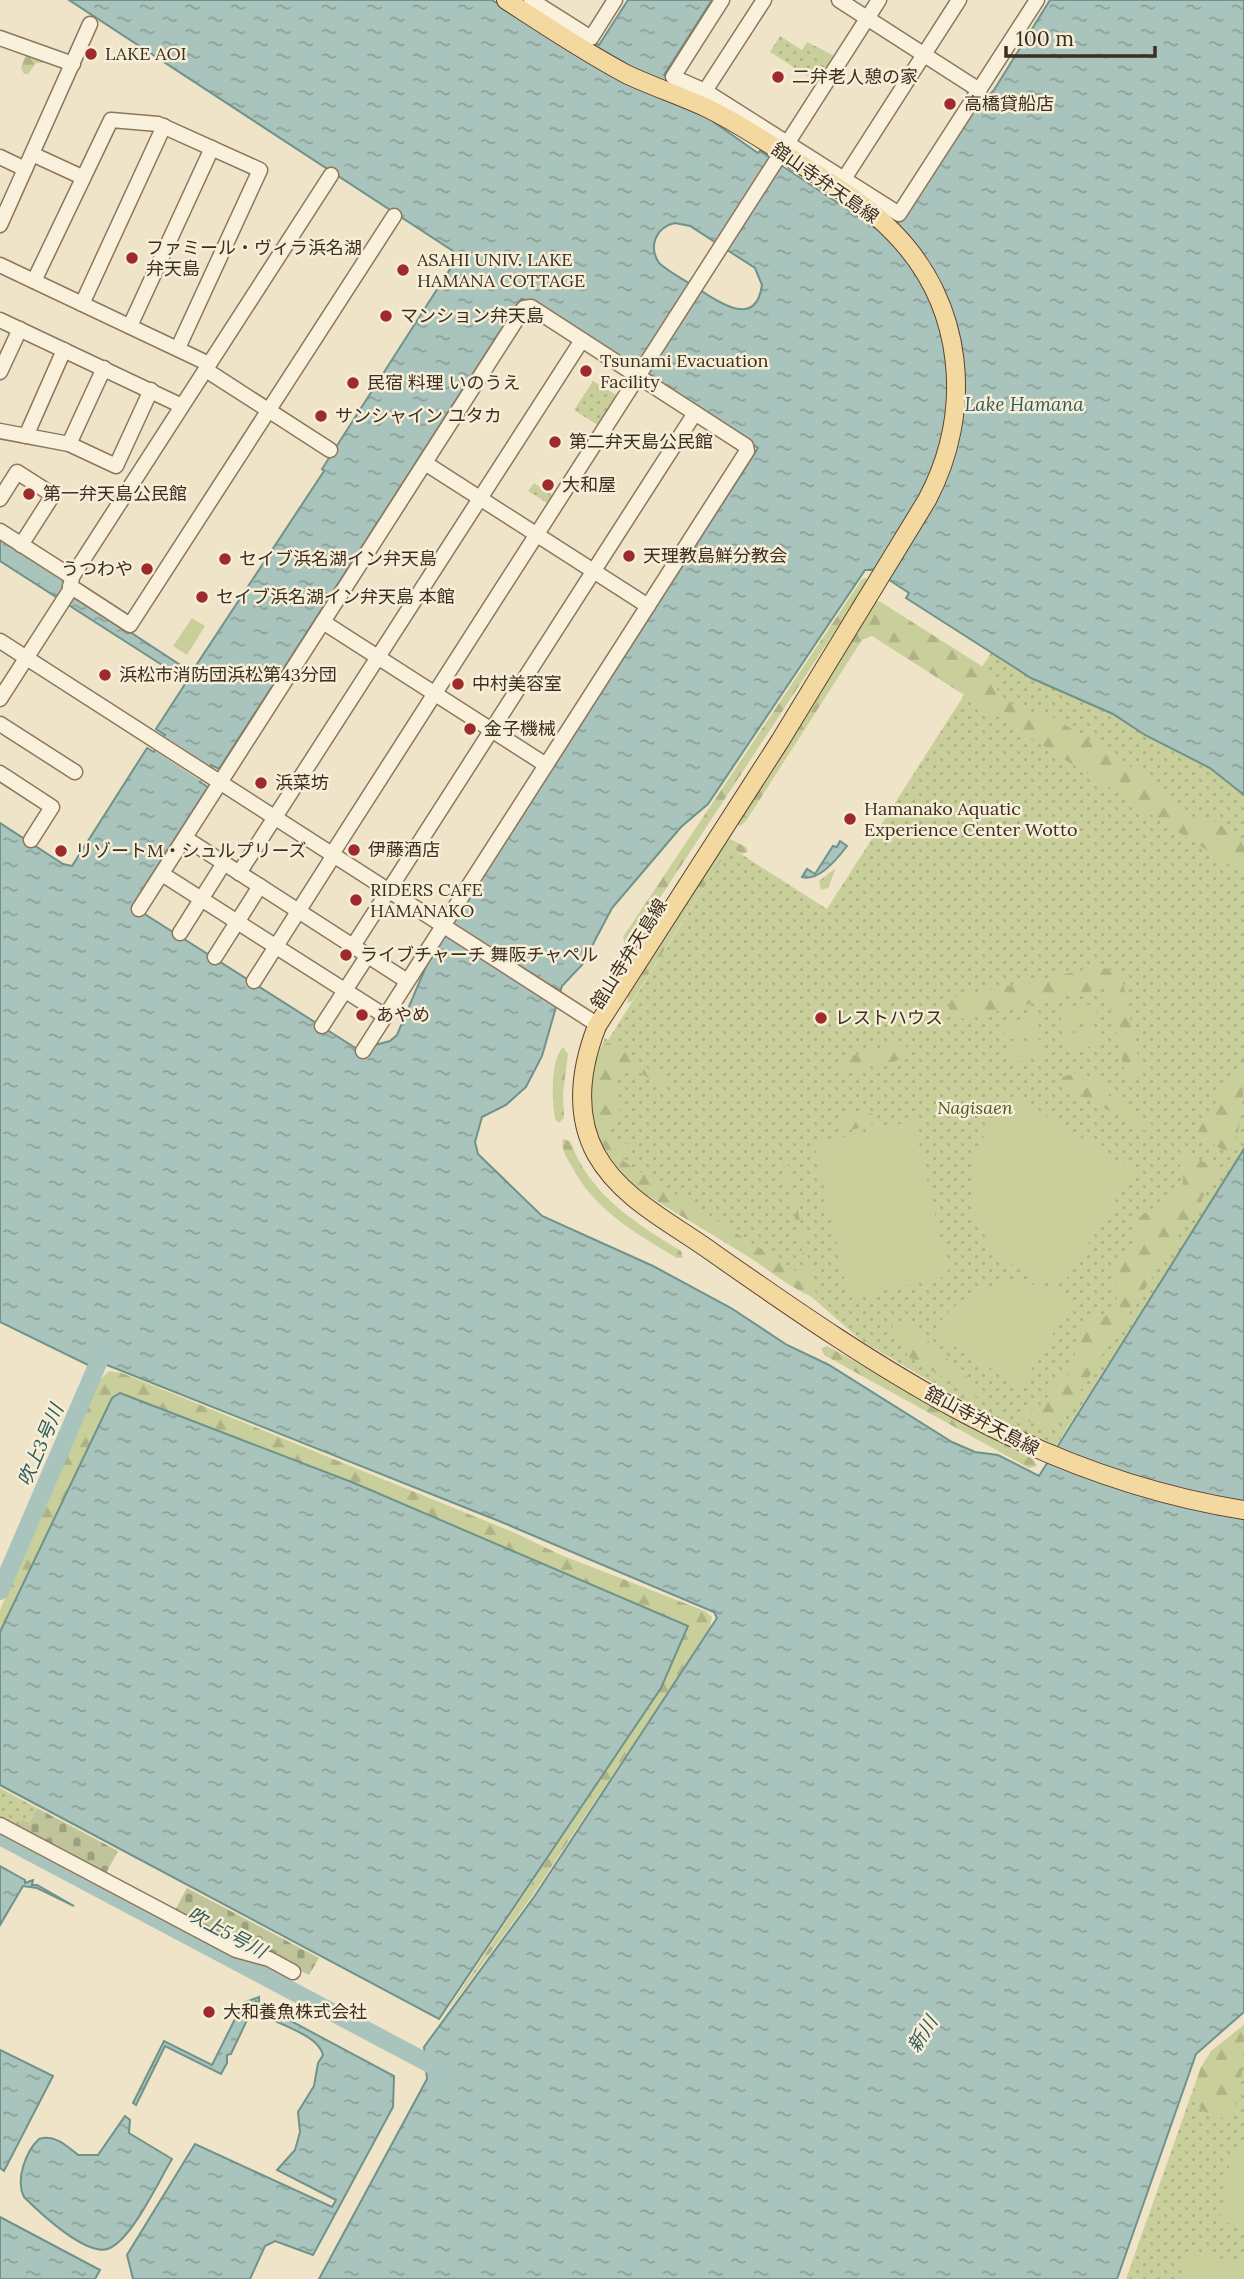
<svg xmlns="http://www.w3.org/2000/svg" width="1244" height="2279" viewBox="0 0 1244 2279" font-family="Lora,'Noto Sans JP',serif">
<defs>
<pattern id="grass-dots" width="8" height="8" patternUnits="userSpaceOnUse" patternTransform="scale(1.75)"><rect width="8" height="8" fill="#c9cf9b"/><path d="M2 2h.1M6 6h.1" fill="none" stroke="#aeb285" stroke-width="1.8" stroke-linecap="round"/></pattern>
<pattern id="forest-firs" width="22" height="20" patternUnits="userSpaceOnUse" patternTransform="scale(1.75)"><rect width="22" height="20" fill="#c9cf9b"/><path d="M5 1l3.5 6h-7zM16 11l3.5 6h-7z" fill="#aeb285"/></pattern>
<pattern id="cemetery-stones" width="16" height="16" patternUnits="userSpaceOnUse" patternTransform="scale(1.75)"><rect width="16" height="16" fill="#bfc49a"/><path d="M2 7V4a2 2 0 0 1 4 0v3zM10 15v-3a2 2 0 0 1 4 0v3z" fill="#9ca07d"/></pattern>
<pattern id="water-ripples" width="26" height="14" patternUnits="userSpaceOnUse" patternTransform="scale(1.75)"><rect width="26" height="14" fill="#a9c4bc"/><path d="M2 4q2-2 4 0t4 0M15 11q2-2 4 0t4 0" fill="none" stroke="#8ba098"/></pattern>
</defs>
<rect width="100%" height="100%" fill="#f0e4c8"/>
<g fill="url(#grass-dots)">
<path d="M780 36 802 50 807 42 836 57 820 84 770 52Z"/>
<path d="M593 381 618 396 599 426 574 410Z"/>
<path d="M534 483 554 496 549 504 528 491Z"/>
<path d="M991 653 1113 714 1145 735 1163 742 1210 768 1244 795V1149L1054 1449 999 1422 862 1341 806 1292 644 1193C596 1154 577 1096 605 1038L608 1040 730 847 827 909Z"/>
<path d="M836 868 828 888 821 890 819 881Z"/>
<path d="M0 1788 37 1808 29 1823 17 1829 0 1820Z"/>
<path d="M1244 2025V2279H1126L1201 2067 1211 2051Z"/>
</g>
<g fill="url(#forest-firs)">
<path d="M815 46 835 57 818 82 829 61 812 51V47Z"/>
<path d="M26 54 50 63H36L28 74H24L21 68Z"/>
<path d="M866 578 867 582 631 942 625 944 623 937 862 579Z"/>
<path d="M879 601 988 670 1001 697 1031 716 1045 712 1167 790 1175 806 1194 817 1214 821 1244 840V874L872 636 862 640 746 821 740 826 736 824 874 602Z"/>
<path d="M730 839 746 847 748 852 742 854 730 847 632 1001 627 1003 629 988 654 954 713 854Z"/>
<path d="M1098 967 1113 970 1122 978 1141 1070 1139 1079 1134 1081 1125 1072 1106 988 955 1020 951 1017 948 1003 951 998Z"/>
<path d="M606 1043 613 1044 666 1081 660 1085 630 1067C610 1082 616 1093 621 1113L609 1133 631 1147 623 1161 805 1277 807 1273 783 1164 784 1160 787 1161 817 1299C789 1288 761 1264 736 1248 674 1209 585 1177 592 1088 593 1072 595 1055 606 1043Z"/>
<path d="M898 1044 906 1046 910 1054 908 1058 848 1071 839 1069 838 1065 844 1058Z"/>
<path d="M563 1047 568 1054 563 1093 564 1118 559 1123 555 1119C552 1100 550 1061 563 1047Z"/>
<path d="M1244 1057C1244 1079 1244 1144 1226 1152L1201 1137 1198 1131Z"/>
<path d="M1078 1073 1104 1084 1109 1096 1151 1123 1153 1130 1146 1131 1058 1083 1060 1077Z"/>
<path d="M867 1112 876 1116 875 1123 848 1131 841 1129 840 1124 845 1117Z"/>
<path d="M563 1139 570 1141C590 1195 634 1222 681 1251L683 1258H677C635 1233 594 1210 571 1165 566 1157 561 1149 563 1139Z"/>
<path d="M1181 1150 1212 1166 1216 1169 1215 1178 1056 1429 1049 1430 1025 1420 1023 1416 1045 1402 1057 1376 1070 1375C1073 1364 1081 1317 1093 1315 1097 1314 1101 1317 1105 1317L1117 1298 1113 1262 1120 1254 1134 1252 1136 1220C1151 1206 1185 1204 1183 1177 1182 1167 1176 1159 1181 1150Z"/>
<path d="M899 1321 912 1326 983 1391 984 1396 979 1398 907 1356 905 1341 892 1328 894 1322Z"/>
<path d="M827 1346 1033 1459 1037 1466 1029 1468 824 1355 821 1348Z"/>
<path d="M109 1371 122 1373 513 1532 561 1555 705 1611 712 1617 710 1628 530 1899 444 2016 661 1688 688 1626 354 1483 120 1393 112 1398 0 1632V1610L100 1380Z"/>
<path d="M1244 2025C1244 2045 1244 2120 1222 2118 1209 2117 1202 2112 1195 2101 1192 2064 1218 2046 1244 2025Z"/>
</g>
<g fill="url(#cemetery-stones)">
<path d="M37 1808 118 1851 105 1875 17 1829 22 1820 29 1823Z"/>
<path d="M187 1888 319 1958 309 1975 270 1955 238 1946 174 1912Z"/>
</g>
<g fill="#c9cf9b">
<path d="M192 618 205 626 187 655 173 646Z"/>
<path d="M1095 1004 1098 1020 1063 1028 1060 1011Z"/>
<path d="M1037 1016 1040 1033 1005 1040 1002 1023Z"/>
<path d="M1100 1027 1103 1044 1068 1051 1065 1035Z"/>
<path d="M1042 1039 1045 1056 1010 1063 1007 1047Z"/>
<path d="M1020 1099 1134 1171 1063 1284C964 1271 937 1154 1020 1099Z"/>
<path d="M914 1121 949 1276 849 1298 814 1144Z"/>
<path d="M1012 1282 1044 1286 1073 1300 1021 1387 933 1333C950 1303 978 1286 1012 1282Z"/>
<path d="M1232 2147 1244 2149V2225L1220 2222Z"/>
<path d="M1185 2253 1244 2262V2279H1181Z"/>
</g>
<g fill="url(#water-ripples)" stroke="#6f938a" stroke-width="2" fill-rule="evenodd">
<path d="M69 0H492L583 58 593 42 599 45 628 0H712L664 75 668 78 666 81 715 123 758 153 760 151 883 233 899 222 962 124 994 90 1050 0H1244V795L1210 768 1145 735 1113 714 1031 678 906 598 909 593 874 570H865L708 804 681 827 612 908 582 965 562 986 542 1056 526 1087 506 1105 482 1117 475 1142 478 1154 542 1216 653 1266 731 1308 787 1345 829 1365 952 1442 975 1452 998 1455 1039 1476 1244 1149V2012L1196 2054 1117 2279H319L427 2079 424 2047 534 1897 717 1618 714 1612 499 1521 107 1365H88L0 1322V823L63 864 72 866 147 748 154 752 165 735 156 729 187 681 0 561V537L63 578 66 590 185 668 193 670 324 471 322 469 459 255ZM675 223 690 226 755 268 762 285C756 330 717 301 697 288 685 280 670 273 659 263 648 246 656 227 675 223ZM521 299 532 301 758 448 427 964 397 1035 390 1041 371 1046 365 1054 132 906 208 787 200 782 211 765 219 769Z"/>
<path d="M840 841 847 846C838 858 818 882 802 877L807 869 815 874 833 846 837 847Z"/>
<path d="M120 1393 354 1483 688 1626 661 1688 439 2019 0 1785V1632L112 1398Z"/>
<path d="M0 1866 25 1880V1883L33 1880 32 1885H37L74 1906 37 1888 23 1886 0 1925Z"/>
<path d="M259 1997V2004L394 2076 393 2107 313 2255 275 2241 265 2246 250 2279H133L127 2255 195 2144 332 2207 336 2200 277 2170 295 2150 300 2132 298 2112 314 2086 318 2063 323 2055C318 2033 273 2024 255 2010L258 2005 256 2001 231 2054 227 2055V2063L221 2074 165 2046 136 2105 133 2103 164 2041 212 2065 243 2003Z"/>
<path d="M0 2050 53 2076 4 2171 0 2168Z"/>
<path d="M125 2116 130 2120 129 2133 172 2159C158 2182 133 2237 110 2248 88 2259 38 2211 24 2197 15 2180 26 2151 39 2139 55 2134 67 2146 78 2155H98Z"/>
<path d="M0 2217 100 2270 95 2279H0Z"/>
</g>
<path fill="#f0e4c8" d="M164 736 210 766 201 781 155 751Z"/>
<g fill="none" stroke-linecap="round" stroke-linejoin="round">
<g stroke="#a9c4bc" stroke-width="18">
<path d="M0 1591 102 1354 112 1348"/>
<path d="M0 1836 445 2072"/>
</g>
<g stroke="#8d765c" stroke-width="17">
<g id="minor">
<path d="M531 0 591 38 615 0"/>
<path d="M722 0 673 77 705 91 899 214 1037 0"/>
<path d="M839 0 979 90"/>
<path d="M0 38 73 64"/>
<path d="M705 91 764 0"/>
<path d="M32 154 82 177"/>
<path d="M0 157 25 169"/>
<path d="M844 179 959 0"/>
<path d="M0 225 90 24"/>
<path d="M0 265 209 364"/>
<path d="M34 281 111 120 158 124 260 170 178 348"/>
<path d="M82 304 164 126"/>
<path d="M0 320 182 406"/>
<path d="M130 326 212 148"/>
<path d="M206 370 330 450"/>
<path d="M0 372 20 329"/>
<path d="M0 431 69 444 116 466 151 390"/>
<path d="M26 436 64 350"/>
<path d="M69 444 104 368"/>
<path d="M425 463 648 606"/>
<path d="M0 499 17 472 53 495 21 545"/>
<path d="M0 531 72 577"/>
<path d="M70 586 130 625 394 216"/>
<path d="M323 622 546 765"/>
<path d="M0 641 598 1025"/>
<path d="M0 699 70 590 72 577 331 175"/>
<path d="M0 724 75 772"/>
<path d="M0 773 52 807 31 840"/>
<path d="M185 838 407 981"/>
<path d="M332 854 879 0"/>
<path d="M239 873 582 340"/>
<path d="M162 874 385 1016"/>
<path d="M139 909 524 308 531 307 746 446 747 451 363 1051"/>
<path d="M180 933 224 863"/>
<path d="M353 946 695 413"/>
<path d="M215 957 260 886"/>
<path d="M254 981 334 855"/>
<path d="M322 1026 368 955"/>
<path d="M0 1825 236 1950 269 1959 293 1972"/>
</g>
</g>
<g stroke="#5b4430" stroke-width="20">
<path id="major" d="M506 0C546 26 586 53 628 75 654 87 681 96 707 108 740 124 771 145 802 165 833 185 866 204 892 231 965 304 974 411 927 500L780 741 597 1026C581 1067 574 1113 596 1154 621 1199 672 1223 712 1252 879 1369 1038 1478 1244 1510"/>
</g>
<use href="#minor" stroke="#faf1dc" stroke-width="14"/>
<use href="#major" stroke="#f3d9a0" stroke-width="18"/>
</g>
<g fill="#9e2a2b" stroke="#f7eed8" stroke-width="2.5">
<circle cx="91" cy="54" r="7"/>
<circle cx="778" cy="77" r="7"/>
<circle cx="950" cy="104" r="7"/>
<circle cx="132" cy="258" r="7"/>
<circle cx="403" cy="270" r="7"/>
<circle cx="386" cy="316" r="7"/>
<circle cx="586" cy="371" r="7"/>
<circle cx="353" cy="383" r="7"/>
<circle cx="321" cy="416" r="7"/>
<circle cx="555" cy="442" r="7"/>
<circle cx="548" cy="485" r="7"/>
<circle cx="29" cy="494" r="7"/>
<circle cx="629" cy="556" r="7"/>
<circle cx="225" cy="559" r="7"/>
<circle cx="147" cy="569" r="7"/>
<circle cx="202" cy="597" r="7"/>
<circle cx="105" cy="675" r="7"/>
<circle cx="458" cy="684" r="7"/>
<circle cx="470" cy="729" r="7"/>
<circle cx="261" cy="783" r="7"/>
<circle cx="850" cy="819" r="7"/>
<circle cx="354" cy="850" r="7"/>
<circle cx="61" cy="851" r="7"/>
<circle cx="356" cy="900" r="7"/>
<circle cx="346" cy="955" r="7"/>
<circle cx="362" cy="1015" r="7"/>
<circle cx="821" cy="1018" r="7"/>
<circle cx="209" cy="2012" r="7"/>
</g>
<g text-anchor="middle" stroke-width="5" stroke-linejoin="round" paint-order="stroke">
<g font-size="18" fill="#3d2e20" stroke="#f7eed8" text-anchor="start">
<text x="105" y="60">LAKE AOI</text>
<text x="792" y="83">二弁老人憩の家</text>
<text x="964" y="110">高橋貸船店</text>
<text x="146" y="254">ファミール・ヴィラ浜名湖<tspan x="146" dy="21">弁天島</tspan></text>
<text x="417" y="266">ASAHI UNIV. LAKE<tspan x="417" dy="21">HAMANA COTTAGE</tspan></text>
<text x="400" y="322">マンション弁天島</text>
<text x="600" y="367">Tsunami Evacuation<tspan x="600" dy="21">Facility</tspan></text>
<text x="367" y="389">民宿 料理 いのうえ</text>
<text x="335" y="422">サンシャイン ユタカ</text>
<text x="569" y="448">第二弁天島公民館</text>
<text x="562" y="491">大和屋</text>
<text x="43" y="500">第一弁天島公民館</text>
<text x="643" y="562">天理教島鮮分教会</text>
<text x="239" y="565">セイブ浜名湖イン弁天島</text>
<text x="133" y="575" text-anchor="end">うつわや</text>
<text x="216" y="603">セイブ浜名湖イン弁天島 本館</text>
<text x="119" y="681">浜松市消防団浜松第43分団</text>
<text x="472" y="690">中村美容室</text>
<text x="484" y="735">金子機械</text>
<text x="275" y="789">浜菜坊</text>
<text x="864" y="815">Hamanako Aquatic<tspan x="864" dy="21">Experience Center Wotto</tspan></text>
<text x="368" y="856">伊藤酒店</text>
<text x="75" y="857">リゾートM・シュルプリーズ</text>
<text x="370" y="896">RIDERS CAFE<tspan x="370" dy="21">HAMANAKO</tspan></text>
<text x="360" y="961">ライブチャーチ 舞阪チャペル</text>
<text x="376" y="1021">あやめ</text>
<text x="835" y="1024">レストハウス</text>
<text x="223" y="2018">大和養魚株式会社</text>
</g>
<g font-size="18" fill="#3d2e20" stroke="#f7eed8">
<text transform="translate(825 183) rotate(35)" y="6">舘山寺弁天島線</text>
<text transform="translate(629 954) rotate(-58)" y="6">舘山寺弁天島線</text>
<text transform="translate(982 1421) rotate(28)" y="6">舘山寺弁天島線</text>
</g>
<g font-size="18" font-style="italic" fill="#4d5a26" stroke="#f7eed8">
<text x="975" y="1114">Nagisaen</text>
</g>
<g font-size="19" font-style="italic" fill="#2f5d5a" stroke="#f7eed8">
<text x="1024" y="411">Lake Hamana</text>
<text transform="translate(40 1445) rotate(-67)" y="7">吹上3号川</text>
<text transform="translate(227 1932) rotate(28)" y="7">吹上5号川</text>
<text transform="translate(922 2034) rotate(-58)" y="7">新川</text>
</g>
</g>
<path d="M1006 46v10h149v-10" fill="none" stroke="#3d2e20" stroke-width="3.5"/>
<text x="1016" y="46" font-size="21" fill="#3d2e20" stroke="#f7eed8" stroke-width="5" paint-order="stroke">100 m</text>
</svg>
